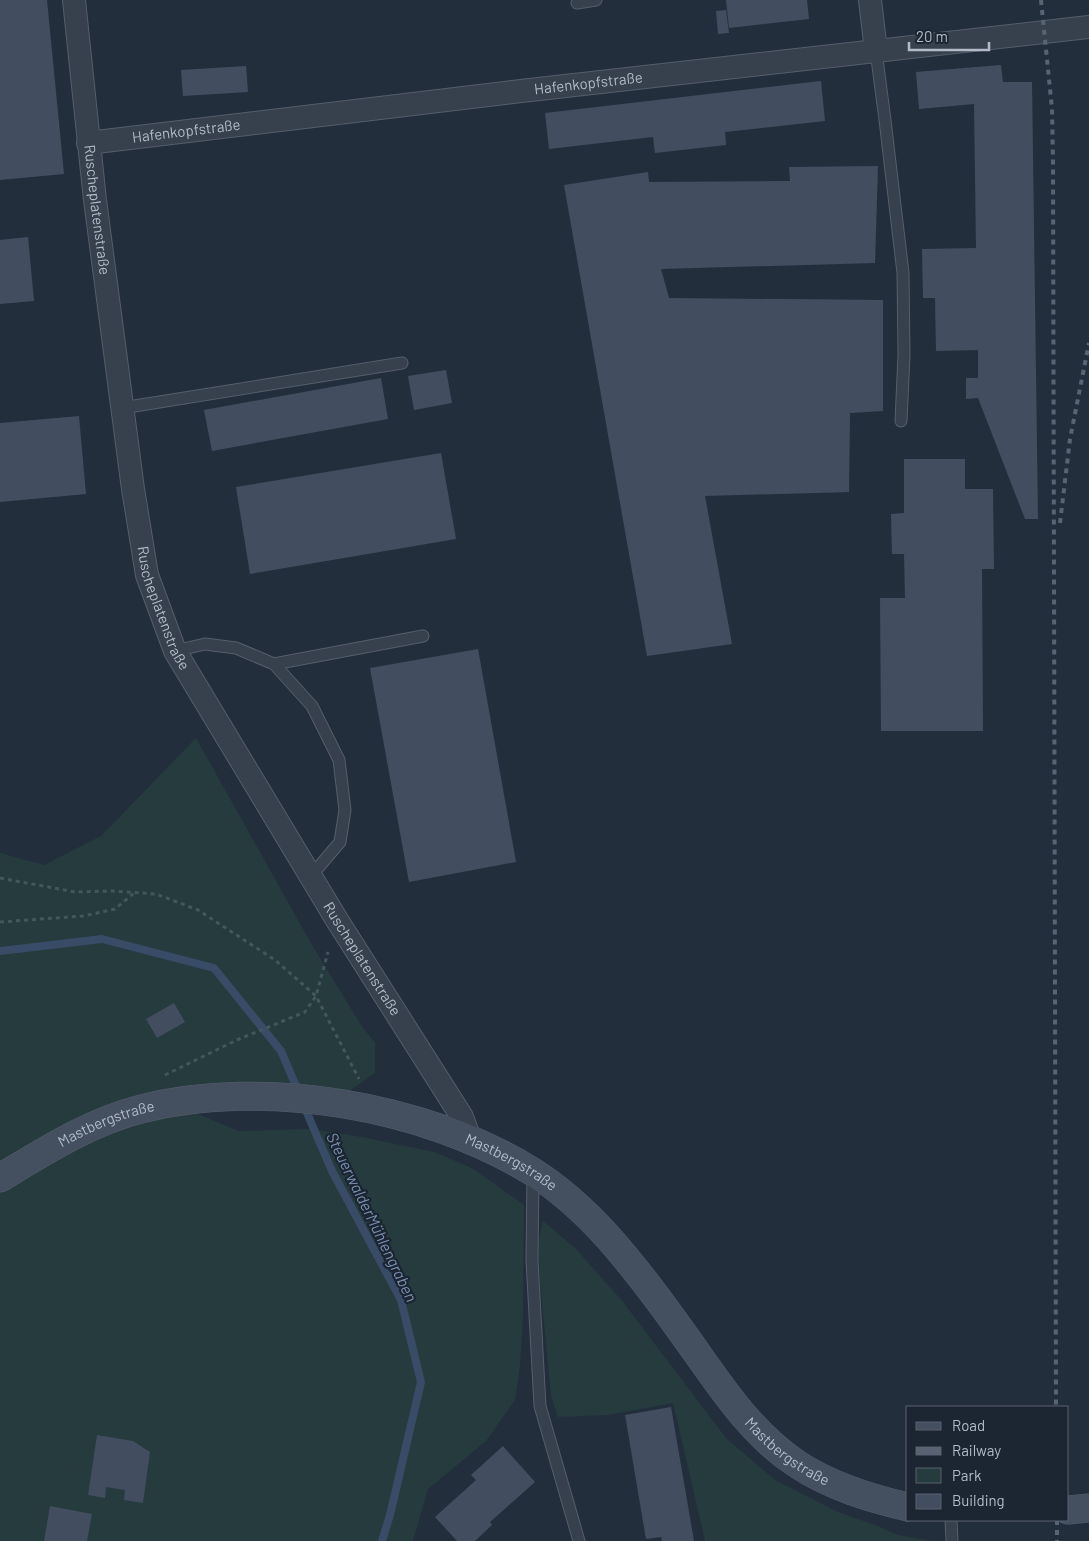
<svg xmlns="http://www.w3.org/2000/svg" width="1089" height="1541" viewBox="0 0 1089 1541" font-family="Barlow,sans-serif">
<rect width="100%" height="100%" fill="#232e3d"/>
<g fill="#253b3e">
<path d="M196 738 312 945 361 1025 375 1043V1073L345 1094 159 1098 239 1131 311 1129 362 1137 434 1152 472 1168 524 1205 523 1317 520 1365 515 1400 486 1441 428 1489 413 1541H0V853L44 865 101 836Z"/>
<path d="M543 1221 577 1250 623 1302 726 1438 775 1480 838 1512 878 1526 898 1535 932 1541H705L673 1403 608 1415 558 1417 551 1396 540 1281 538 1243Z"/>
</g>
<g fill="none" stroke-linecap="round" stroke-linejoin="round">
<g stroke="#384b67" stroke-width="8">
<path d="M0 951 102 939 214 968 281 1051 299 1093"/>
<path d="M304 1106 332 1171 401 1300 421 1382 390 1515 382 1541"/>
</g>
</g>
<g fill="#424e5f">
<path d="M0 0H47L64 174 0 180Z"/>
<path d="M726 0H807L809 19 729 28Z"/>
<path d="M726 10 729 33 718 34 716 11Z"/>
<path d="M1001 65 1003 82H1032L1038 519H1025L978 398 966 399V378H978V350L936 351 935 298H923L922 249 976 248 974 104 919 109 916 72Z"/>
<path d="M246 66 248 92 183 96 181 70Z"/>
<path d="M821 81 825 121 725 132 726 145 655 153 653 137 549 149 545 113Z"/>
<path d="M878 166 875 263 661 269 669 298 883 300V411L850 413 849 492 705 496 732 644 647 656 564 185 648 172 649 182 790 181 789 167Z"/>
<path d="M28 237 34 301 0 304V240Z"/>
<path d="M446 370 452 403 414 410 408 376Z"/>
<path d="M381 378 388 419 212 451 204 410Z"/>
<path d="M79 416 86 494 0 502V423Z"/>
<path d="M441 453 456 539 250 574 236 487Z"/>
<path d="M904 459H965V489H993L994 569H982L983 731H881L880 598H905L904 554H892L891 514 904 513Z"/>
<path d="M478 649 516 862 409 882 370 668Z"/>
<path d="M174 1003 185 1022 157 1038 146 1019Z"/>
<path d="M671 1407 694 1541H662L661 1537 646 1539 625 1415Z"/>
<path d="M97 1435 133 1441 150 1452 143 1503 124 1500 125 1490 106 1487 105 1498 88 1495Z"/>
<path d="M503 1446 535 1482 490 1522 492 1525 475 1541H457L435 1517 476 1480 471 1475Z"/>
<path d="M50 1506 92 1514 87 1541H44Z"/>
</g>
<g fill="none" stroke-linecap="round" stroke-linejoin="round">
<g stroke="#555e6b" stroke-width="13">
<g id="service">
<path d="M577 3 596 0"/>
<path d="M876 51 885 120 903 273 904 355 901 421"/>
<path d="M122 408 402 363"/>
<path d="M175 651 205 644 236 648 274 664 312 706 339 760 345 810 340 842 311 876"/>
<path d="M274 664 423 636"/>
<path d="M533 1174 532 1260 540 1406 579 1541"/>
<path d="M951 1520 952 1541"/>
</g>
</g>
<g stroke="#555e6b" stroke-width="24">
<g id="minor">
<path id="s1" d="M74 0 95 200 133 489 147 575 175 651 337 920 462 1117 470 1139"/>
<path d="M870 0 876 51"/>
<path id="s2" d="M88 143 521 91 1089 27"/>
</g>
</g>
<g stroke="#555e6b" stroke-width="29">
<g id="secondary">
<path id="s3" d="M0 1178C45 1151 90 1122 141 1109 264 1078 425 1105 533 1172 560 1189 585 1212 607 1236 640 1273 670 1315 699 1356 727 1396 756 1437 797 1464 830 1486 869 1498 908 1507"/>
<path d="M1068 1510 1089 1508"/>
</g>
</g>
<g stroke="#43585b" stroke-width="3" stroke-dasharray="4 4" stroke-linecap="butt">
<path d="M0 878 75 892 112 891 156 894 198 910 275 960 316 996 359 1079"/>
<path d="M0 922 83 916 115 909 134 893"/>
<path d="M165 1075 237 1040 305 1012 316 996 328 952"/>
</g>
<use href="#service" stroke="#37404d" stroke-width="11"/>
<use href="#minor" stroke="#37404d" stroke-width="22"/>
<use href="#secondary" stroke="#444f60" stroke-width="28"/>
<g stroke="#586474" stroke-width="4" stroke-dasharray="5 5" stroke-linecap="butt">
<path d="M1041 0 1052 109 1053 161 1056 1407"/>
<path d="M1060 523 1070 439 1089 343"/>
<path d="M1057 1520V1541"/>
</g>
</g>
<g text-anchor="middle" stroke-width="4.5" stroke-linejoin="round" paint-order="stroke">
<g font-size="15" fill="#b2bbc8" stroke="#1c2532">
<text dy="5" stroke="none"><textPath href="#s2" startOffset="504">Hafenkopfstraße</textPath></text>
<text dy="5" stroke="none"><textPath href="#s2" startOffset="99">Hafenkopfstraße</textPath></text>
<text dy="5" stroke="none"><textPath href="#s1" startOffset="211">Ruscheplatenstraße</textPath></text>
<text dy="5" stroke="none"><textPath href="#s1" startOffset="616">Ruscheplatenstraße</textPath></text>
<text dy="5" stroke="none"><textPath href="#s1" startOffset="1021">Ruscheplatenstraße</textPath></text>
<text dy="5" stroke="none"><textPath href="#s3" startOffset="120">Mastbergstraße</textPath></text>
<text dy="5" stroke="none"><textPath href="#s3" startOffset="540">Mastbergstraße</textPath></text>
<text dy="5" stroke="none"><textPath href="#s3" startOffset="945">Mastbergstraße</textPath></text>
</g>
<g font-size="16" font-style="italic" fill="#7990b1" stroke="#1c2532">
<text transform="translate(372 1217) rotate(64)" y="6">SteuerwalderMühlengraben</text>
</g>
</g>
<rect x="906" y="1406" width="162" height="115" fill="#1c2532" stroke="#58616e"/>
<rect x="916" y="1422" width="25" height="8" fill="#444f60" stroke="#58616e"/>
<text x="952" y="1431" font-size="15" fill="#b2bbc8">Road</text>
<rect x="916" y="1447" width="25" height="8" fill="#586474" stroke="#58616e"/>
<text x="952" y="1456" font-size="15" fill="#b2bbc8">Railway</text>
<rect x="916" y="1468" width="25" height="15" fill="#253b3e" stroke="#58616e"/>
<text x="952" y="1481" font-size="15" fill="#b2bbc8">Park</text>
<rect x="916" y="1494" width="25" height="15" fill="#424e5f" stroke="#58616e"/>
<text x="952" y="1506" font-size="15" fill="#b2bbc8">Building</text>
<path d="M909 42v8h80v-8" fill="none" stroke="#b2bbc8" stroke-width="2.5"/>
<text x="916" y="42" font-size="15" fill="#b2bbc8" stroke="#1c2532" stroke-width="4" paint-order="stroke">20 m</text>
</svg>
